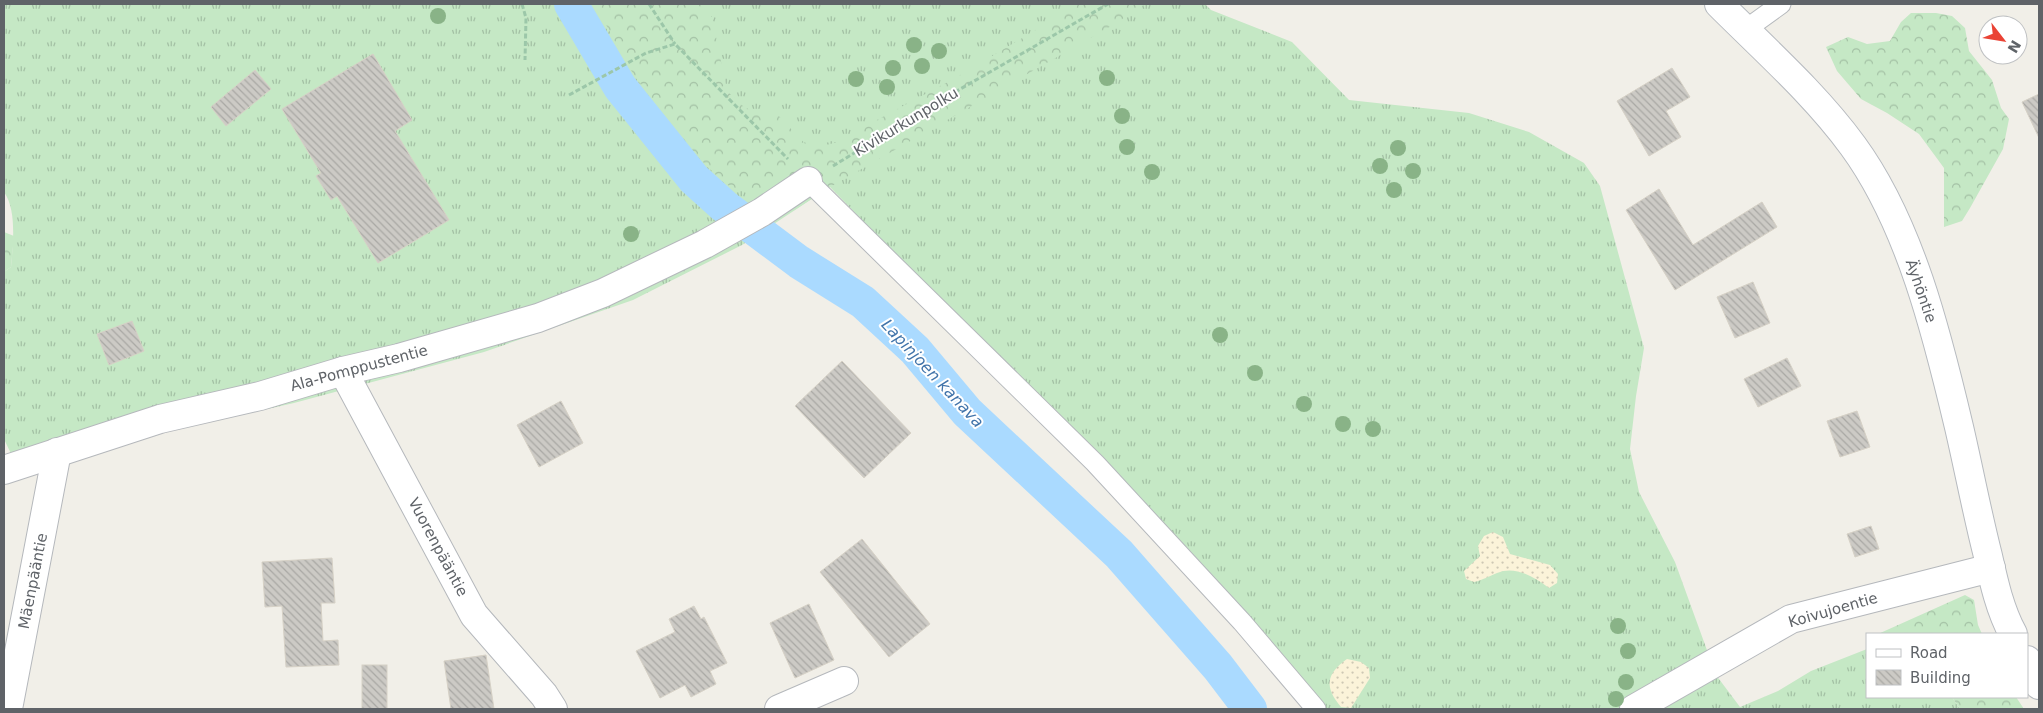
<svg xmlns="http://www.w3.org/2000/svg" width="2043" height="713" viewBox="0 0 2043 713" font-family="'DejaVu Sans',sans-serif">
<defs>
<pattern id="grass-tufts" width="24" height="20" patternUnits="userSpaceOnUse" patternTransform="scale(1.25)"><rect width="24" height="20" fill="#c5e8c5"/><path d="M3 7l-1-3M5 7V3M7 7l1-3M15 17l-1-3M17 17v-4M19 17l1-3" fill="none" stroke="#a3c0a4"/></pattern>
<pattern id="forest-crowns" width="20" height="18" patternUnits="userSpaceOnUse" patternTransform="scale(1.25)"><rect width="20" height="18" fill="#c5e8c5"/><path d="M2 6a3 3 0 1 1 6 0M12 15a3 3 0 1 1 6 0" fill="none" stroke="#a3c0a4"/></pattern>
<pattern id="sand-dots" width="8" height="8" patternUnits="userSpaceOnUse" patternTransform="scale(1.25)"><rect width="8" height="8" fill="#fbf3d9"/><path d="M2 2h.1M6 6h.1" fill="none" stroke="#cec8b4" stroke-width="1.8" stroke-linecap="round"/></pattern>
<pattern id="building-back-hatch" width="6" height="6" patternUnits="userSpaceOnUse" patternTransform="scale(1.25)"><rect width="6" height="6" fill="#cccac5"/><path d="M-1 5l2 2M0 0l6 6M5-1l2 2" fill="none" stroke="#a9a8a4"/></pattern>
</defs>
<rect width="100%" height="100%" fill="#f1efe8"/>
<path fill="url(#grass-tufts)" d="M4 4H1205L1211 10 1292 42 1349 100 1469 113 1529 132 1584 163 1600 186 1644 348 1636 396 1630 449 1639 492 1675 562 1716 675 1740 707 1778 691 1811 671 1867 649V697H1952L1960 709H1321L1092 446 975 336 830 187 742 245 633 300 484 352 294 403 134 439 23 479 4 439V272L11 267C13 245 17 210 4 192Z"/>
<g fill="url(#forest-crowns)">
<path d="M595 4H697L712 17 727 91 745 108 777 114 810 149 834 143 957 77 1079 4H1145L1120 21 830 187 793 211 725 184 687 146 657 108 628 66Z"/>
<path d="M1911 13H1936L1952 16 1965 28 1969 51 1992 80 2001 108 2009 119 2003 149 1970 208 1962 221 1944 227V168L1919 134 1887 113 1861 99 1837 71 1826 47 1848 37 1867 44 1890 41 1901 22Z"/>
<path d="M4 232 14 236 11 267 4 272Z"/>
<path d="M1965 595 1974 600 1978 625 1982 634H1878Z"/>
<path d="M1952 697H2016L2024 709H1960Z"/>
</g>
<g fill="url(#sand-dots)">
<path d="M1493 532 1503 537 1510 554 1550 565 1558 574 1557 583 1549 588C1534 577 1515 565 1497 573 1489 576 1483 580 1474 582L1466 579 1464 571 1480 556 1478 546 1484 536Z"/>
<path d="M1347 659 1361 662 1369 668 1370 678 1351 708 1341 707C1324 687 1326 674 1347 659Z"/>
</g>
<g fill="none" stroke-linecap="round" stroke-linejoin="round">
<path stroke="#aadaff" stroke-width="34" d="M571 4 620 87 694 179 724 206 799 262 863 302 915 350 967 412 1119 554 1218 667 1250 709"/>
</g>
<g fill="url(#building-back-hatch)" stroke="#d6d1c6">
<path d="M373 54 412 120 395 131 449 220 378 263 337 196 331 200 316 176 321 173 282 109Z"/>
<path d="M1672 68 1690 97 1666 111 1681 137 1649 156 1617 101Z"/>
<path d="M255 70 271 89 226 126 211 107Z"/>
<path d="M2039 94V138L2022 102Z"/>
<path d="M1659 189 1693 245 1762 202 1777 227 1675 290 1626 210Z"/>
<path d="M1753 282 1770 323 1735 338 1717 297Z"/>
<path d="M132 321 144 351 109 365 97 334Z"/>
<path d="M1787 358 1801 386 1758 407 1744 379Z"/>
<path d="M842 361 911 433 864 478 795 406Z"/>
<path d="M561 401 583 443 539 467 517 425Z"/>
<path d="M1857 411 1870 447 1840 457 1827 421Z"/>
<path d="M1871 526 1879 549 1855 557 1847 534Z"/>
<path d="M862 539 930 624 889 657 820 572Z"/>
<path d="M332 558 335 603H321L323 641 338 640 339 665 286 667 282 606 265 607 262 562Z"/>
<path d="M809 604 834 660 795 678 770 623Z"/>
<path d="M694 606 701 619 704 617 727 663 710 671 716 684 691 697 685 685 660 698 636 651 675 632 669 619Z"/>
<path d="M486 655 494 709H451L444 661Z"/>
<rect x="362" y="665" width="25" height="44"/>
</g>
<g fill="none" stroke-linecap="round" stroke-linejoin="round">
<g stroke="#b5b8bc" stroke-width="21">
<g id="lane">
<path d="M1745 30 1781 4"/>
<path d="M808 181 1095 463 1242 622 1316 709"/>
</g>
</g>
<g stroke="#b5b8bc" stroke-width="30">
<g id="street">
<path d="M343 371 474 615 544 695 553 709"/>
<path d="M4 470 160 419 260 396 343 371 399 358 538 318 603 293 705 244 762 212 808 181"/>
<path d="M8 709 57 452"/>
<path d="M779 709 844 681"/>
<path d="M1634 709 1791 619 1991 568"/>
</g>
</g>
<g stroke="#b6babf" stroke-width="30">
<g id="secondary">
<path d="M1719 4C1765 50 1815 94 1853 146 1910 224 1937 334 1959 427 1969 470 1977 513 1988 556 1994 583 2000 610 2013 634"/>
<path d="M2027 660 2039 685"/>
</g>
</g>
<g stroke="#9cc7a9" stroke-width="3" stroke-dasharray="5 2.5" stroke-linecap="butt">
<path d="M522 4 526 18 525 60"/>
<path d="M649 4 675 44"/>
<path d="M569 95 646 53 675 44 788 159"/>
<path d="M833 166 936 103 1108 4"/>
</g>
<use href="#lane" stroke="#fff" stroke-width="19"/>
<use href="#street" stroke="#fff" stroke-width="28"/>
<use href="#secondary" stroke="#fff" stroke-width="28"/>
</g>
<g fill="#89b387">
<circle cx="438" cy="16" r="8"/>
<circle cx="914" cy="45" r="8"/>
<circle cx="939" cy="51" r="8"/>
<circle cx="922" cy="66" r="8"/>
<circle cx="893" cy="68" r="8"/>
<circle cx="1107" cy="78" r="8"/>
<circle cx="856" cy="79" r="8"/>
<circle cx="887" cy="87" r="8"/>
<circle cx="1122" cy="116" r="8"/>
<circle cx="1127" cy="147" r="8"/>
<circle cx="1398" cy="148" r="8"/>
<circle cx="1380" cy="166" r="8"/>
<circle cx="1413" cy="171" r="8"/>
<circle cx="1152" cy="172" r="8"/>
<circle cx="1394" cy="190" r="8"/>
<circle cx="631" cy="234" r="8"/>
<circle cx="1220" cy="335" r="8"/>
<circle cx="1255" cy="373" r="8"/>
<circle cx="1304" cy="404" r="8"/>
<circle cx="1343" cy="424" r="8"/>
<circle cx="1373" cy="429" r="8"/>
<circle cx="1618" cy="626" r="8"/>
<circle cx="1628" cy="651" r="8"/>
<circle cx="1626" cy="682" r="8"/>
<circle cx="1616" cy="699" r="8"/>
</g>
<g text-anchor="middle" stroke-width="4" stroke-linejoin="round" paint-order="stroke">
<g font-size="15" fill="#5f6368" stroke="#fff">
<text transform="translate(906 122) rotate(-31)" y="5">Kivikurkunpolku</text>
<text transform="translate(1921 291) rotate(71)" y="5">Äyhöntie</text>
<text transform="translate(359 368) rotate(-15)" y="5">Ala-Pomppustentie</text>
<text transform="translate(438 547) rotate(62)" y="5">Vuorenpääntie</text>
<text transform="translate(33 581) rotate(-79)" y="5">Mäenpääntie</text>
<text transform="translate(1833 610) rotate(-16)" y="5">Koivujoentie</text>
</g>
<g font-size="16" font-style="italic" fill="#4174aa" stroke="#fff">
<text transform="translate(933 373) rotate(47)" y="6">Lapinjoen kanava</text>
</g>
</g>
<rect width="2043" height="713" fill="none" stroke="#5f6368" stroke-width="10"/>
<rect x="1866" y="633" width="162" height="65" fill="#ffffff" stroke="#bfc1c3"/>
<rect x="1876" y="649" width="25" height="8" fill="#ffffff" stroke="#bfc1c3"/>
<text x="1910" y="658" font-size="15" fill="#5f6368">Road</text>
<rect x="1876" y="670" width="25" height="15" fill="url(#building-back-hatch)" stroke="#bfc1c3"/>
<text x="1910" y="683" font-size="15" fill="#5f6368">Building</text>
<g transform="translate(2003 40) rotate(121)"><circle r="24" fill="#ffffff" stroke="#bfc1c3"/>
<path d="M0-4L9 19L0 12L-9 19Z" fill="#ea4335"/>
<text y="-8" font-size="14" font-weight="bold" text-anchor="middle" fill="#5f6368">N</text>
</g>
</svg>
